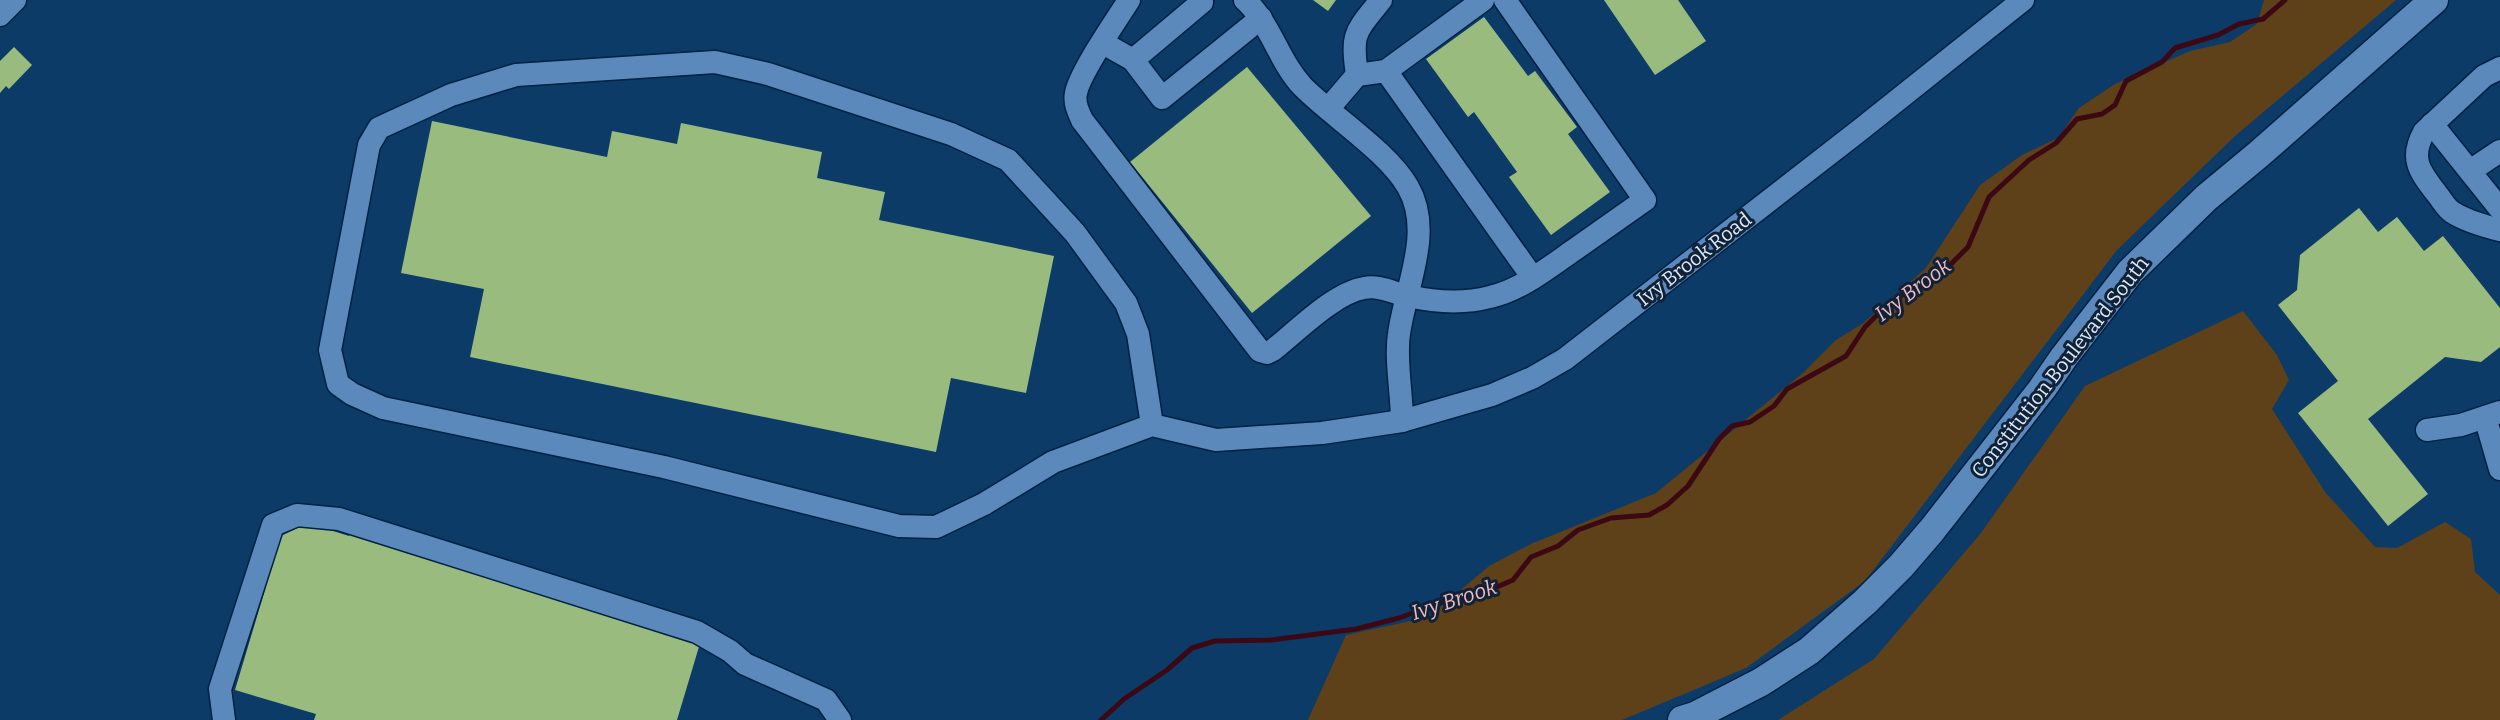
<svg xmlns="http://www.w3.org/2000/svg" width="2500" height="720" viewBox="0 0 2500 720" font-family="Bitter,serif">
<rect width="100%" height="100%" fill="#0d3b68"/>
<g fill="#5e4119">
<path d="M2264 0H2396L2235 136 2117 250 1865 581 1746 668 1622 720H1308L1346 635 1429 617 1489 566 1531 544 1656 493 1803 373 1836 340 1862 324 1926 268 1980 185 2022 155 2058 138 2079 108 2115 84 2190 51 2230 42 2257 24Z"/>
<path d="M2243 311 2277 355 2289 380 2272 409 2325 492 2375 547 2397 548 2445 522 2471 539 2475 572 2500 595V720H1778L1874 659 1981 533 2085 386Z"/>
</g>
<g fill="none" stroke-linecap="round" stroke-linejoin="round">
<path stroke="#3c0814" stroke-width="5" d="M1101 720 1124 699 1167 670 1192 648 1215 641 1271 640 1356 629 1399 618 1445 601 1483 593 1513 580 1531 557 1558 546 1578 530 1611 518 1649 515 1667 505 1688 486 1719 439 1732 426 1750 422 1774 406 1787 389 1846 356 1865 327 1888 304 1950 265 1968 247 1989 197 2029 160 2056 143 2077 119 2102 114 2115 105 2126 81 2162 62 2175 48 2218 35 2239 24 2263 19 2285 0"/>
</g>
<g fill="#99bc7e">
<path d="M1313 0H1336L1328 11Z"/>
<path d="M1604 0H1678L1706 41 1655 75Z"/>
<path d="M1484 17 1528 76 1535 71 1577 127 1568 134 1610 192 1551 235 1509 177 1517 172 1474 112 1468 117 1426 59Z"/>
<path d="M14 47 32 65 9 89 6 86 0 93V61Z"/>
<path d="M1247 67 1371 216 1252 313 1130 162Z"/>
<path d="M432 121 607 157 612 131 677 144 681 123 822 152 817 178 885 192 879 220 1054 256 1026 393 951 378 936 452 470 357 484 289 401 273Z"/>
<path d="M2359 208 2378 232 2397 217 2424 251 2443 236 2500 308V347L2481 362 2445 357 2368 419 2428 494 2388 526 2298 413 2338 381 2278 305 2297 290 2300 255Z"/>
<path d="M308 523 349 536 350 532 701 640 677 720H314L316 714 235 690 281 536Z"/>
</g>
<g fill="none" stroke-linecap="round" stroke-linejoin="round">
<g stroke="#002143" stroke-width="25">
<g id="minor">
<path d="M1129 0C1116 21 1080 72 1076 93 1074 103 1078 111 1082 120L1260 351 1267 353 1273 350C1297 331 1334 293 1364 288 1380 285 1393 293 1408 296 1435 302 1464 304 1490 297 1521 290 1548 268 1574 250 1598 233 1621 217 1645 200L1505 0"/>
<path d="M1245 0C1271 24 1279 62 1303 87 1333 117 1388 152 1408 187 1434 232 1405 288 1399 334 1395 359 1402 394 1402 421"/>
<path d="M0 15 15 0"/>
<path d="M1103 43 1133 60 1162 98 1261 18"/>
<path d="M1133 60 1202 2"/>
<path d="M2500 68 2484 76 2424 132C2409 159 2420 172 2437 194 2442 200 2446 208 2452 212 2466 221 2484 226 2500 230"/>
<path d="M1386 71 1533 278"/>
<path d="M1357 75C1351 32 1355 33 1381 0"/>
<path d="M1328 109 1357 75 1386 71 1483 0"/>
<path d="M2432 124 2500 209"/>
<path d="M2470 171 2500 151"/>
<path d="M2485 417 2500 469"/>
<path d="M1152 425 1138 334 1126 303 1075 233 1008 160 951 134 768 74 715 62 516 75 451 95 379 128 369 145 330 350 338 384 352 394 383 408 664 467 899 526 936 527 984 504 1053 462 1152 425 1216 440 1322 433 1402 421 1492 395 1532 378 1565 359 1860 130 2023 0"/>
<path d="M2427 430 2461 425 2500 412"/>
<path d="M224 720 220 689 273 525 297 515 339 519 697 632 730 651 745 664 826 700 840 720"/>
</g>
</g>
<g stroke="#002143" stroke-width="31">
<path id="major" d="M1682 720 1695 716 1761 682 1809 651 1865 602 1901 566 1932 530 2042 389 2064 357 2130 272 2206 198 2259 154 2434 0"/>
</g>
<use href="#minor" stroke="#5b89bc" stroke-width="22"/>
<use href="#major" stroke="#5c89bc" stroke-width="28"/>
</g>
<g text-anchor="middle" stroke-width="6" stroke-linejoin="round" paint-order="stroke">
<g font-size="20" fill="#dbe9fa" stroke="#102237">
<text transform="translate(1694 259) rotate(-38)" y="7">Ivy Brook Road</text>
<text transform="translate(2060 367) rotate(-52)" y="7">Constitution Boulevard South</text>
</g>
<g font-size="21" font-style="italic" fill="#f1b8be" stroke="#102237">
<text transform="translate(1913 290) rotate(-37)" y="7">Ivy Brook</text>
<text transform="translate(1454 600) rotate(-18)" y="7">Ivy Brook</text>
</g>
</g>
</svg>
